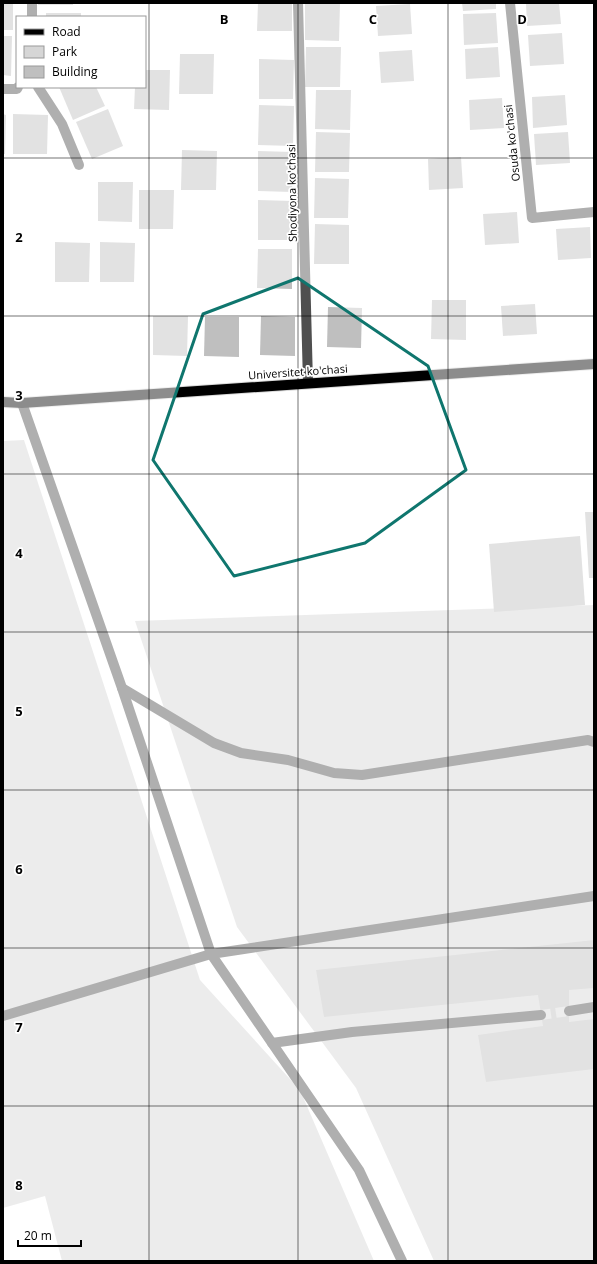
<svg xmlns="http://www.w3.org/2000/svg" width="597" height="1264" viewBox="0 0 597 1264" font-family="'Open Sans',sans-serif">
<rect width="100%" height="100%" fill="#fff"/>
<g fill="#d6d6d6">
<path d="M24 440 200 980 300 1090 374 1261H62L45 1196 3 1208V441Z"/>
<path d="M594 605V1261H434L356 1088 237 927 135 621Z"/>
</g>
<g fill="#bfbfbf">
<rect x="3" y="3" width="10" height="27"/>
<rect x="38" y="3" width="35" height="2"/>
<path d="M258 3H292V31H257Z"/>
<path d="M305 3H340L339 41 305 40Z"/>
<path d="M462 3H496V9L463 11Z"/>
<path d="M526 3H559L561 24 527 26Z"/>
<path d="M410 4 412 34 378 36 376 6Z"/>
<rect x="46" y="13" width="35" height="4"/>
<path d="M496 13 498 43 464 45 463 14Z"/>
<path d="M562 33 564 64 530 66 528 35Z"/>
<path d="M3 36H12L11 76 3 75Z"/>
<path d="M306 47H341L340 87H305Z"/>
<path d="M498 47 500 77 466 79 465 49Z"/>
<path d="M412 50 414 81 381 83 379 52Z"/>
<path d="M180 54H214L213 94H179Z"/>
<path d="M259 59 294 60 293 99H259Z"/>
<path d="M145 70H170L169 110 134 109 135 87H145Z"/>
<path d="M59 87H96L105 106 73 120Z"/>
<path d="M316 90H351L350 130 315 129Z"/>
<path d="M565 95 567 125 533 128 532 97Z"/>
<path d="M502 98 504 128 470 130 469 100Z"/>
<path d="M259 105 294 106 293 146 258 145Z"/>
<path d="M108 109 123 146 92 159 76 122Z"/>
<path d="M3 114 6 115 5 154H3Z"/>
<path d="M13 114 48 115 47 154H13Z"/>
<path d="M316 132 350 133 349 172H315Z"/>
<path d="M568 132 570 163 536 165 534 134Z"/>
<path d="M182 150 217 151 216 190H181Z"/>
<path d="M258 151 293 152 292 192 258 191Z"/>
<path d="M461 157 463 188 429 190 428 159Z"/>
<path d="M315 178 349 179 348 218H314Z"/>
<path d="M98 182H133L132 222 98 221Z"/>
<path d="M139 190H174L173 229H139Z"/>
<path d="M258 200 293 201 292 240H258Z"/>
<path d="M517 212 519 243 485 245 483 214Z"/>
<path d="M315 224 349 225V264H314Z"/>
<path d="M590 227 591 258 558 260 556 229Z"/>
<path d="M55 242 90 243 89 282H55Z"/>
<path d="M100 242 135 243 134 282H100Z"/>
<path d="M258 249H292V289L257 288Z"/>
<path d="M432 300H466V340L431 339Z"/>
<path d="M535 304 537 334 503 336 501 306Z"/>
<path d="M328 307 362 308 361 348 327 347Z"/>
<path d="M153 316H188L187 356 153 355Z"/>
<path d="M261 316 295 317V356L260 355Z"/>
<path d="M205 317H239V357L204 356Z"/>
<path d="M585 512H594V578H589Z"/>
<path d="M580 536 585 605 494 612 489 544Z"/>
<path d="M594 940V988L569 990V1022L594 1019V1069L486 1082 478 1035 543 1026 538 995 324 1017 316 970Z"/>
</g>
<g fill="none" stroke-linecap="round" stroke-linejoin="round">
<path stroke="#d9d9d9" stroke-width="10" stroke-dasharray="10 5" stroke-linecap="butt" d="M541 1015 569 1011"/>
<g stroke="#dbdbdb" stroke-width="12">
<path id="major" d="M3 402 22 403 594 364"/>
</g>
<g stroke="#4f4f4f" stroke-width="10">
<path d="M298 3 308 383"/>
<path d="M510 3 532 218 594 212"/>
<path d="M32 17V3"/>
<path d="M38 87 62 124 79 165"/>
<path d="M3 89H17L18 87"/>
<path d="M22 403 122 688 211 954 359 1170 402 1261"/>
<path d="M122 688 214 743 241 753 288 760 334 773 362 775 588 740 594 742"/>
<path d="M569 1011 594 1007"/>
<path d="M3 1016 211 954 594 896"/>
<path d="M272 1043 352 1032 541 1015"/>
</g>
<use href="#major" stroke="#000" stroke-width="10"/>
</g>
<path d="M0 0H597V1264H0ZM298 278 428 366 466 470 365 543 234 576 153 460 203 314Z" fill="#fff" fill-opacity=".55" fill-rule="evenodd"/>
<path fill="none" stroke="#0f766e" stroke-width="3" stroke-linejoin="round" d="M298 278 428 366 466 470 365 543 234 576 153 460 203 314Z"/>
<path fill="none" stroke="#000" stroke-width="1" stroke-opacity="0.55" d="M149 3V1261M298 3V1261M448 3V1261M3 158H594M3 316H594M3 474H594M3 632H594M3 790H594M3 948H594M3 1106H594"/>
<g text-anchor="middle" stroke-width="3.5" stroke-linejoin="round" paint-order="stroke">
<g font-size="11" fill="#000" stroke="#fff">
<text transform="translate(512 143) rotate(-96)" y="4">Osuda ko'chasi</text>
<text transform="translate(292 193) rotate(-91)" y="4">Shodiyona ko'chasi</text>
<text transform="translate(298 372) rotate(-4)" y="4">Universitet ko'chasi</text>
</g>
</g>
<g font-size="13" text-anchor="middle" font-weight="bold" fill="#000" stroke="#fff" stroke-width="3.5" stroke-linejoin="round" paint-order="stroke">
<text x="224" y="24">B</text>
<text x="373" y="24">C</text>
<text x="522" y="24">D</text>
<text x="19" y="242">2</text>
<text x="19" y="400">3</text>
<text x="19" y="558">4</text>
<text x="19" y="716">5</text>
<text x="19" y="874">6</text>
<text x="19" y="1032">7</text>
<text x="19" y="1190">8</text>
</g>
<rect width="597" height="1264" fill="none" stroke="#000000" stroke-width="8"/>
<rect x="16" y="16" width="130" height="72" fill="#ffffff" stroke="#999999"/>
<rect x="24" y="29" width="20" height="6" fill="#000000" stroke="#999999"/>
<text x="52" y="36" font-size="12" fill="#000000">Road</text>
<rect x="24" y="46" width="20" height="12" fill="#d6d6d6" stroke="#999999"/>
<text x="52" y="56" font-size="12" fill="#000000">Park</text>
<rect x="24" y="66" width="20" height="12" fill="#bfbfbf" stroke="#999999"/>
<text x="52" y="76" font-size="12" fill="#000000">Building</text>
<path d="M18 1240v6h63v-6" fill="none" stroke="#000000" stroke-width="2"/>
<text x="24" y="1240" font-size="12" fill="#000000" stroke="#ffffff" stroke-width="3" paint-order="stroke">20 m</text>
</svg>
